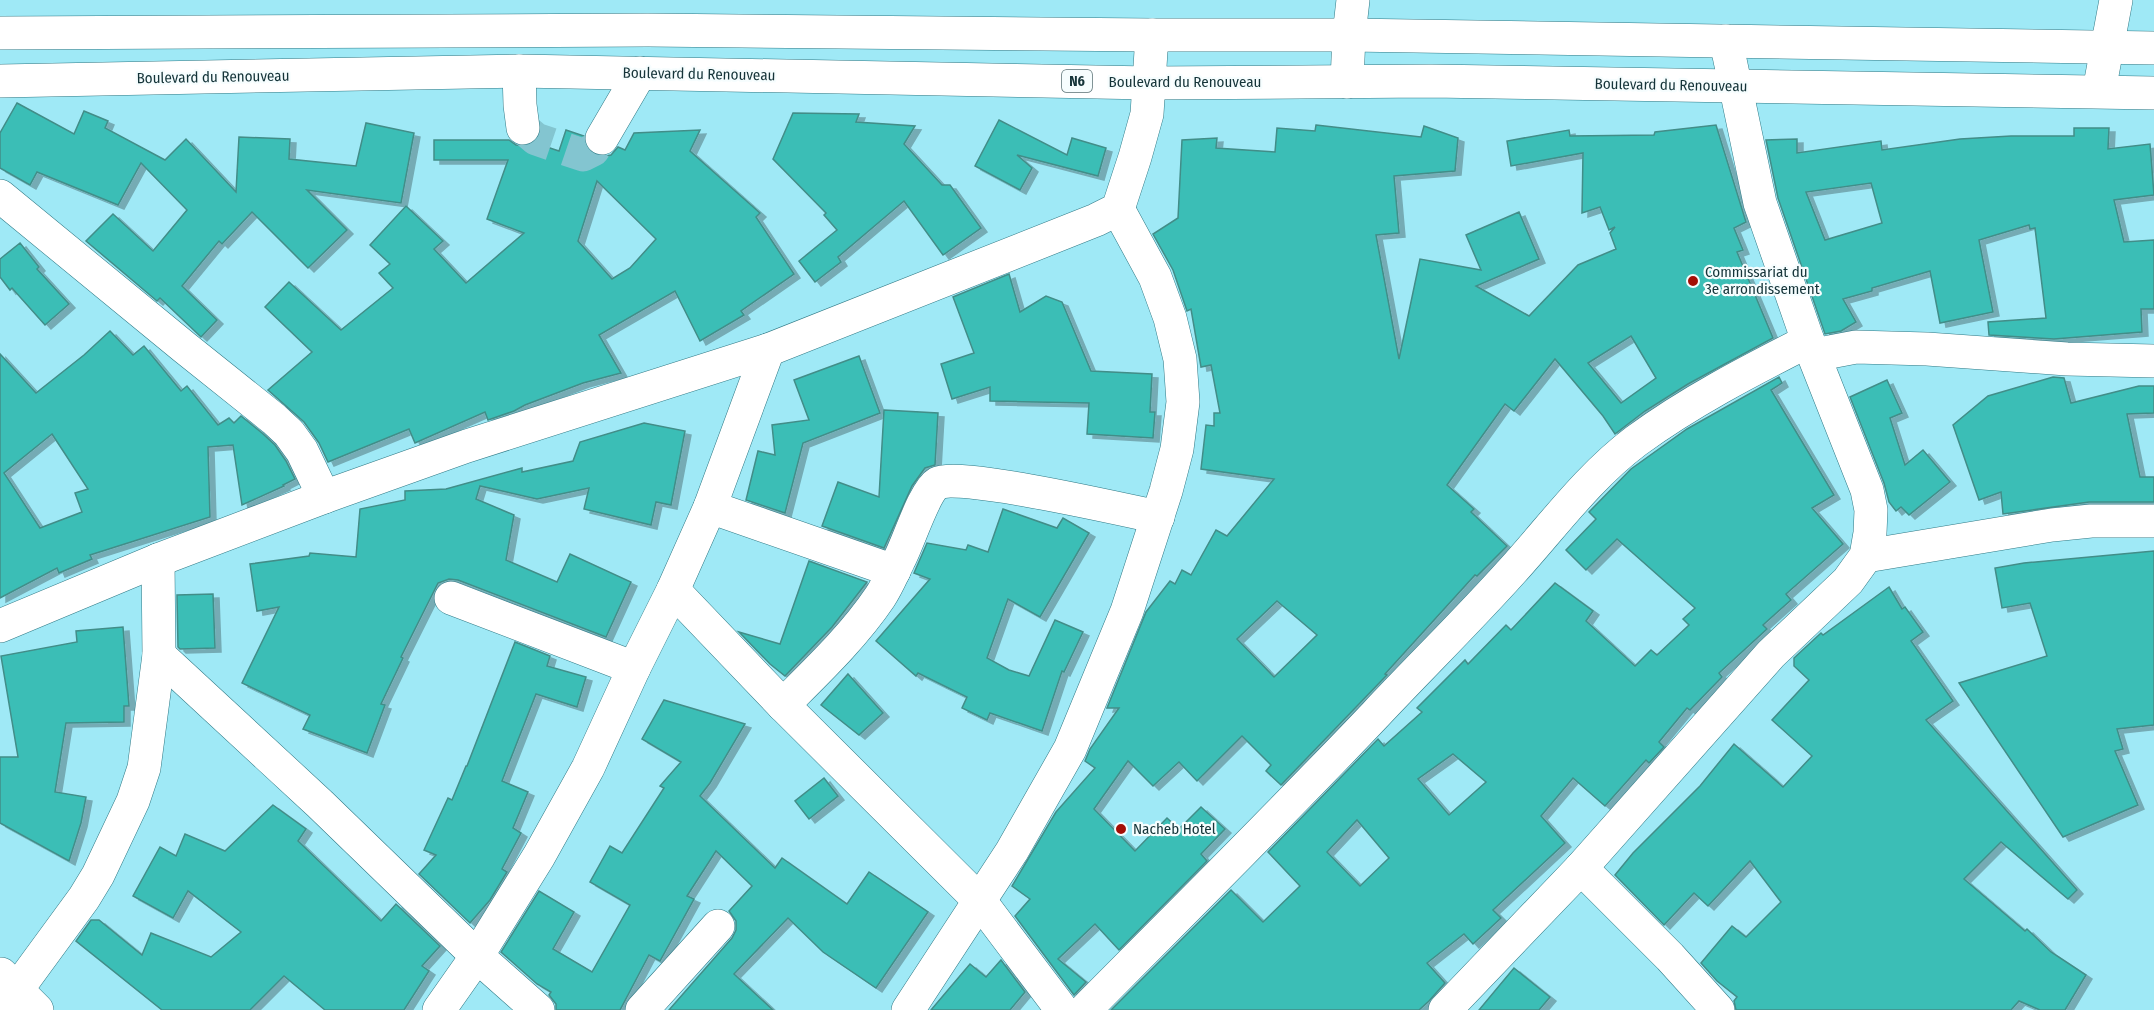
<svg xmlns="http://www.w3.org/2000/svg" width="2154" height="1010" viewBox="0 0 2154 1010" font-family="'Fira Sans Condensed',sans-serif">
<defs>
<filter id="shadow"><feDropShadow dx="6" dy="4" stdDeviation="0" flood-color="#0004"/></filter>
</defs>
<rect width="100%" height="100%" fill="#9fe9f6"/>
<g fill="#3bbeb6" stroke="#428d88" stroke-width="1.5" fill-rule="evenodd" filter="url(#shadow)">
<path d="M17 103 74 134 84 111 108 121 105 128 165 160 186 139 236 192 239 137 290 139 289 159 356 166 366 123 414 133 401 203 307 190 347 230 308 268 252 212 222 244 219 241 182 286 217 320 201 337 160 298 157 301 86 241 113 214 153 251 187 210 141 163 118 205 37 172 30 185 0 168V133Z"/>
<path d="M793 113 859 114 856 122 915 126 904 144 942 185H950L981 228 943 255 904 201 838 257 841 262 815 282 799 261 837 230 824 215 826 213 773 159Z"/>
<path d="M999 120 1067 155 1072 138 1106 148 1098 176 1017 155 1032 168 1020 190 975 166Z"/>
<path d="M1316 125 1421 137 1424 126 1458 138 1455 171 1394 176 1399 233 1376 235 1399 359 1420 259 1481 270 1466 235 1519 212 1539 259 1476 286 1529 316 1578 265 1616 249 1610 233 1615 227 1609 230 1600 207 1582 213 1583 153 1511 166 1507 141 1569 130 1570 136 1654 135 1655 132 1716 125 1746 222 1734 228 1743 250 1737 252 1773 338 1688 384 1645 411 1615 434 1603 416 1555 359 1514 411 1505 404 1447 485 1474 509 1471 512 1507 546 1477 576 1475 575 1385 674 1387 675 1384 678 1281 785 1266 771 1271 765 1242 736 1197 781 1179 762 1153 786 1128 761 1094 809 1135 851 1167 818 1179 829 1201 807 1225 829 1201 854 1207 861 1119 950 1095 924 1058 959 1086 982 1074 995 1015 916 1030 899 1012 886 1056 812 1095 768 1085 761 1090 749 1119 708H1107L1146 612 1170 581 1175 584 1182 570 1191 575 1216 530 1227 536 1274 479 1201 469 1206 425 1214 426V413H1220L1211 365 1201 367 1191 309 1187 311 1173 270 1153 234 1178 218 1182 140 1217 138 1216 148 1275 152 1277 128 1315 131ZM1631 336 1656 378 1621 403 1588 363ZM1277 601 1317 635 1274 677 1237 639Z"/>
<path d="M2074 128H2109L2108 149 2150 144 2154 195 2114 200 2124 242 2154 240V309H2141L2142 332 2054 339 1989 335 1988 322 2046 318 2035 228 2030 229 2029 225 1979 240 1993 312 1940 323 1930 271 1872 288V291L1843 299 1856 322 1841 331 1825 334 1778 198 1766 140 1797 139V153L1881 141 1882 150 1960 139 2011 136H2074ZM1871 183 1882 223 1825 240 1806 192Z"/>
<path d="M566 130 584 136 586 148 592 154 601 157 611 155 618 147 625 150 634 133 700 130 690 151 760 213 756 217 794 274 741 311 744 315 700 341 675 291 599 335 621 373 583 383 525 405 514 411 488 420 485 412 415 443 409 429 328 462 319 443 304 422 268 390 312 352 265 307 289 282 341 330 393 288 379 273 390 264 370 245 406 206 443 241 434 249 466 283 524 233 487 219 508 160H434V140H509L516 145 526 146 535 143 559 151ZM597 181 656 239 630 268 612 279 578 241Z"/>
<path d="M20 243 39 267 37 269 69 304 45 325 12 288 10 290 0 277V259Z"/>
<path d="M1009 274 1020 312 1046 296 1062 302 1091 371 1152 374 1150 412H1155L1153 438 1087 434 1089 403 990 401V387L952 399 941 364 974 353 953 297Z"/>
<path d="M110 331 133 355 144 346 181 391 187 386 218 425 229 418 234 423 241 416 262 433 275 445 286 461 295 479 283 485 284 486 242 505 233 445 208 447 210 517 90 555 92 559 59 573 57 568 0 598V354L36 393 84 355ZM52 434 88 489 75 493 82 512 40 528 4 473Z"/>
<path d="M859 356 880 413 803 443 785 513 746 500 758 451 775 455 772 425 809 420 794 380Z"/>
<path d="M1779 377 1782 383 1771 390 1834 495 1812 508 1843 544 1786 594 1791 600 1763 625 1767 629 1719 673 1722 677 1690 710 1687 708 1659 742 1664 747 1649 763 1646 760 1605 806 1573 778 1541 816 1565 843 1493 910 1501 918 1473 944 1464 934 1427 963 1445 983 1429 1001 1419 1010H1111L1231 890 1263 922 1300 886 1268 852 1378 739 1384 746 1422 712 1417 708 1465 660 1468 664 1506 625 1511 630 1555 583 1593 611 1586 621 1635 666 1651 650 1657 655 1689 625 1683 619 1695 608 1617 539 1586 570 1566 550 1596 519 1589 512 1631 469 1687 429ZM1453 754 1486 782 1449 815 1418 779ZM1357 820 1389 858 1360 886 1327 852Z"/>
<path d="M2053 377 2064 378 2071 403 2139 386H2154V413L2127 414 2140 477H2154V502H2089L2003 514 2001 492 1979 500 1953 425 1988 396Z"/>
<path d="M1887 380 1902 413 1890 418 1905 465 1923 450 1950 482 1909 515 1901 507 1896 511 1889 502 1884 483 1850 397Z"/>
<path d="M884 410 938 413 935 465 925 468 912 486 884 548 822 526 838 482 879 497Z"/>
<path d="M644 423 685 431 671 505 656 502 651 525 584 509 589 488 537 499 480 486 476 499 514 515 506 560 557 582 570 554 631 582 606 637 458 580 449 579 438 583 401 657 403 658 381 704 385 705 367 753 303 729 310 715 242 683 279 607 257 611 250 564 309 556 310 553 356 557 360 509 405 500V491L446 489 522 468V472L573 461 580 442Z"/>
<path d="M1003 509 1057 528 1063 518 1089 533 1040 617 1008 599 987 658 1009 670 1029 676 1055 620 1083 632 1064 672 1062 671 1042 731 990 713 987 720 962 708 967 697 918 673 916 676 876 641 930 579 914 573 927 543 966 550 968 545 988 552Z"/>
<path d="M2154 551V725L2117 729 2123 749 2115 751 2138 805 2063 837 1959 683 2047 656 2030 603 2002 608 1995 568 2024 563Z"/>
<path d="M809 561 867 582 832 627 785 676 770 664 739 632 780 644Z"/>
<path d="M1889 587 1902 609 1905 607 1923 632 1911 641 1953 701 1926 720 2077 890 2068 899 2001 842 1964 879 2025 931 2027 929 2051 952 2086 975 2065 1010H2040L2019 1001 2011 1010H1736L1734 1001 1737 997 1717 981 1701 963 1732 926 1746 937 1781 902 1750 861 1708 906 1694 893 1664 925 1615 875 1633 853 1700 786 1734 744 1783 787 1812 756 1772 720 1809 680 1794 666V658L1821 633 1823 635Z"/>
<path d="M213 594 215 648 180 649 178 647 177 595Z"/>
<path d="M123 627 129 706H124V722L66 723 55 792 86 797 81 823 69 861 0 823V757H18L1 656 77 642 76 631Z"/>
<path d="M515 642 550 656 547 666 586 677 577 707 536 694 502 781 528 792 513 828 521 833 502 869 507 872 490 900 470 923 419 874 436 855 424 850 448 798 452 800 466 766H467Z"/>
<path d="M848 674 883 713 859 735 821 705Z"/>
<path d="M664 700 745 724 710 783 700 796 775 868 782 858 847 904 869 872 928 912 876 988 823 952 788 918 734 974 773 1010H669L732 938 736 930V921L729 911 752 886 716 851 687 896 694 899 660 961 649 955 620 1010H556V1004L549 995 551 992 537 984 501 952 539 891 574 912 553 949 592 972 630 905 590 882 610 846 622 853 664 788 660 786 681 762 642 739Z"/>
<path d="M824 778 838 796 809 819 795 801Z"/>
<path d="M273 805 306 829 298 841 381 921 396 904 440 946 422 966 429 971 404 1010H325L284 976 250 1010H162L76 941 91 920H99L142 955 151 933 211 957 241 932 188 891 173 918 133 896 160 847 176 856 185 834 225 851Z"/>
<path d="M1001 960 1025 992 1010 1010H931L970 964 986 977Z"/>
<path d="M1514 968 1550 997 1539 1010H1479Z"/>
</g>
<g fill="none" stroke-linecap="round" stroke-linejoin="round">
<path stroke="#83c5d0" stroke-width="33" stroke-dasharray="33 16" stroke-linecap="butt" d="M523 128 536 139 583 155 593 150 602 138"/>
<g stroke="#2f7985" stroke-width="34">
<g id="minor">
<path d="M519 71 520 105 523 128"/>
<path d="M1347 82 1349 35 1353 0"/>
<path d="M2099 91 2116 0"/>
<path d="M602 138 640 73"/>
<path d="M0 196 184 347 274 419 289 433 302 451 324 497"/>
<path d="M1814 355 1856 347 1927 349 2067 359 2154 361"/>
<path d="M710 507 894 571"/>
<path d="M1866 556 2052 525 2091 521H2154"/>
<path d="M673 590 783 705 980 901 1062 1010"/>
<path d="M451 598 634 668"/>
<path d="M0 626 158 560 324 497 467 446 768 350 1096 220 1118 209 1135 157 1147 114 1152 35"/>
<path d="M159 655 320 804 477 956 538 1010"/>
<path d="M783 705C817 671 853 637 880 597 888 585 893 572 899 560 908 544 924 491 938 483 958 472 1125 510 1158 517"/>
<path d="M1581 868 1670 957 1718 1010"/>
<path d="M1 974 37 1010"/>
<path d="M2 1010 84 898 98 875 133 801 144 768 159 655 158 560"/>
<path d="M439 1010 477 956 539 856 588 768 634 668 673 590 710 507 768 350"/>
<path d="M642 1010 718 926"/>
<path d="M908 1010 1012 851 1070 749 1127 611 1166 491 1177 449 1183 402 1180 359 1170 318 1155 277 1118 209"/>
<path d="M1085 1010C1182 912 1280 815 1375 715 1420 667 1468 620 1512 571 1552 527 1588 477 1636 441 1689 402 1749 371 1808 341"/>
<path d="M1445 1010 1581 868 1771 654 1848 581 1866 556 1870 533 1871 510 1867 490 1808 341 1760 203 1726 41"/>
</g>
</g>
<g stroke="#2f7985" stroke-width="34">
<g id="highway">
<path d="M0 33 648 30 1152 35H1349L2154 48"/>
<path d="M0 81 519 71 1150 83 1431 81 2154 93"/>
</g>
</g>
<use href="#minor" stroke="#fff" stroke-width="33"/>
<use href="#highway" stroke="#fff" stroke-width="33"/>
</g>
<g fill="#a40f06" stroke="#f6fdfe" stroke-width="2">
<circle cx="1693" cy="281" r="6"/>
<circle cx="1121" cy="829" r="6"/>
</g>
<g text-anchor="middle" stroke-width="4.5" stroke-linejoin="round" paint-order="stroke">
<rect fill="#f6fdfe" stroke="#587074" stroke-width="1.5" x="1062" y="70" width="30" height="22" rx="4.5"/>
<g font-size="14" font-weight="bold" fill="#153439">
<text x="1077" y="86">N6</text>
</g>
<g font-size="15" fill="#153439" stroke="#f6fdfe">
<text transform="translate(699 74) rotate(1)" y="5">Boulevard du Renouveau</text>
<text transform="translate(213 77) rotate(-1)" y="5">Boulevard du Renouveau</text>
<text x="1185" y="87">Boulevard du Renouveau</text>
<text transform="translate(1671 85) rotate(1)" y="5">Boulevard du Renouveau</text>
</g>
<g font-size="15" fill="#153439" stroke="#f6fdfe" text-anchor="start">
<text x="1705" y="277">Commissariat du<tspan x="1705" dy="17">3e arrondissement</tspan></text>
<text x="1133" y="834">Nacheb Hotel</text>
</g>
</g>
</svg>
